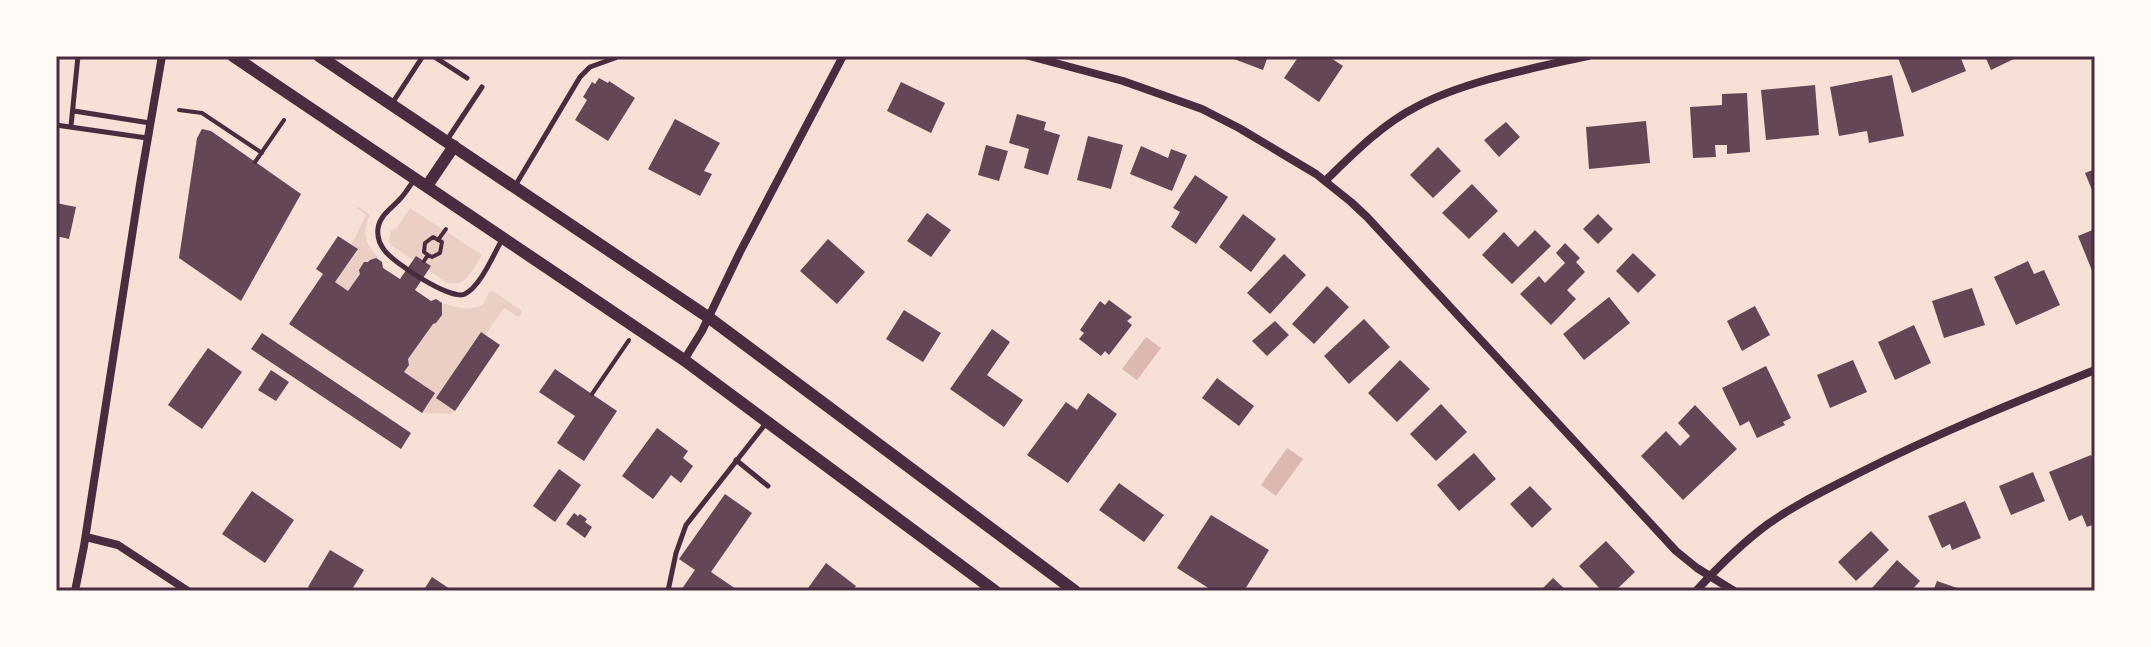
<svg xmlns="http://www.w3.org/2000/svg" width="2151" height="647" viewBox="0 0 2151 647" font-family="'Open Sans',sans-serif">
<rect width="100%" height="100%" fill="#f7e1d7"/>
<g fill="#ebcfc5">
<path d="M359 207 370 215C360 236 367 245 382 262L376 258 371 260 348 291 335 282 358 250 351 245 366 215 357 208Z"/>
<path d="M410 208 482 255C473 269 466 288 447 283L391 245 389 240 391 231 398 226Z"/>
<path d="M493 291 521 310 522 314 518 317 504 308 485 335 480 332 437 398 455 411 452 414 422 413 435 393 404 372 409 365 408 359 433 324 436 323 442 315 443 303C453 307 474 312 483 304 485 303 488 294 489 292Z"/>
</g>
<g fill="#dcb8b0">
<path d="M1146 337 1161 348 1137 380 1122 369Z"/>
<path d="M1287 448 1303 459 1276 496 1261 485Z"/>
</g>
<g fill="#644757">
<path d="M1226 56H1268L1263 70Z"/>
<path d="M1299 56H1328L1343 66 1319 102 1284 78Z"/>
<path d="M1904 56H1960L1966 71 1912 93 1898 58Z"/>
<path d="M1985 56H2020L1991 70Z"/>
<path d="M1892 75 1904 136 1869 143 1867 131 1839 136 1830 87Z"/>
<path d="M599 78 608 83 609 81 635 98 608 141 575 120 587 100 583 97 592 82 595 84Z"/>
<path d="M901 82 945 103 931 133 887 111Z"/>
<path d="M1815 85 1819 135 1766 140 1761 90Z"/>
<path d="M1747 93 1750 152 1727 154V145H1715L1716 157 1693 158 1690 107 1722 105V94Z"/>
<path d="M1017 114 1046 122 1044 130 1060 135 1048 175 1024 168 1029 149 1009 143Z"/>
<path d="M675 119 720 143 704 171 712 174 700 196 648 169Z"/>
<path d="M1646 121 1650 163 1589 169 1586 127Z"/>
<path d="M1506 122 1520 137 1499 157 1484 140Z"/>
<path d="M202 129 211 131 301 194 241 301 179 258 197 138Z"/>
<path d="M1088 136 1123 145 1111 189 1077 180Z"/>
<path d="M986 145 1008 151 999 181 978 175Z"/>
<path d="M1141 146 1168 158 1171 149 1187 155 1172 191 1130 174Z"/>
<path d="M1438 147 1461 171 1433 198 1410 175Z"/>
<path d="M2095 169V197L2085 173Z"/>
<path d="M1195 175 1228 197 1196 244 1171 227 1180 212 1173 208Z"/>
<path d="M1472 184 1498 211 1469 239 1442 213Z"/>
<path d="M56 203 76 207 69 239 56 236Z"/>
<path d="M927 213 951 230 931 257 907 241Z"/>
<path d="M1243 214 1276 239 1251 272 1219 247Z"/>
<path d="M1598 214 1613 229 1598 244 1583 229Z"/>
<path d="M2095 229V278L2078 236Z"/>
<path d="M1535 230 1551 246 1512 284 1482 255 1504 232 1518 247Z"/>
<path d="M338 236 358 249 335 282 348 291 360 274 359 270 364 262H368L370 260 376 258 382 262 383 268 400 279 416 256 431 266 415 290 431 301 436 299 442 303V315L436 323 433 324 408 359 409 365 404 372 435 393 422 413 289 324 323 274 316 269Z"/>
<path d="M828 239 865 272 837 304 800 271Z"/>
<path d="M1565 243 1580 258 1576 262 1585 272 1567 290 1576 299 1551 325 1520 294 1539 276 1545 283 1565 263 1556 253Z"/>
<path d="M1633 253 1656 275 1638 293 1616 271Z"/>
<path d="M1284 254 1306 275 1270 314 1247 293Z"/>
<path d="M2028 261 2034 274 2044 270 2060 305 2016 325 1994 277Z"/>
<path d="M1327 286 1349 307 1314 344 1292 324Z"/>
<path d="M1972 288 1985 325 1944 338 1932 301Z"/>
<path d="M1609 297 1630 323 1584 360 1563 334Z"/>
<path d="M1109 300 1132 317 1127 321 1132 325 1109 355 1105 351 1101 356 1079 339 1084 333 1080 330 1100 301 1105 305Z"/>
<path d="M1755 306 1770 335 1742 351 1727 321Z"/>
<path d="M904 310 941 333 923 362 886 339Z"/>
<path d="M1364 319 1390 347 1349 384 1324 356Z"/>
<path d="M1275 321 1289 335 1267 356 1252 341Z"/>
<path d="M1914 325 1931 363 1895 380 1878 342Z"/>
<path d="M992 329 1010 342 987 375 1023 400 1004 427 950 389Z"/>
<path d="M481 332 500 345 455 411 436 398Z"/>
<path d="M262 333 411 433 401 449 251 349Z"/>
<path d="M208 348 242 372 202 429 168 405Z"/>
<path d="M1400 360 1430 389 1397 422 1368 393Z"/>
<path d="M1853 360 1867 392 1830 408 1817 375Z"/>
<path d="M1766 366 1791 418 1783 422 1785 425 1757 438 1749 421 1740 426 1722 388Z"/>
<path d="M555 369 617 411 584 461 557 443 575 416 539 392Z"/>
<path d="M271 370 289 382 276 401 258 390Z"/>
<path d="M1217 378 1254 406 1239 426 1202 398Z"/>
<path d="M1088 393 1117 414 1068 483 1027 455 1066 402 1077 410Z"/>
<path d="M1441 404 1467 432 1436 461 1410 434Z"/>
<path d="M1695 405 1737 449 1683 500 1641 456 1666 431 1680 446 1690 436 1678 423Z"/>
<path d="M657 428 688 451 683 458 693 466 681 483 671 475 653 499 622 476Z"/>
<path d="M1474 453 1496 479 1459 511 1437 485Z"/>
<path d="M2091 455 2095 464V524L2087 527 2082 515 2069 521 2049 472Z"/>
<path d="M559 469 581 485 555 522 533 506Z"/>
<path d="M2033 472 2045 501 2011 515 1999 486Z"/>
<path d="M1119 483 1164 515 1144 542 1099 510Z"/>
<path d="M1530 486 1552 509 1532 528 1510 504Z"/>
<path d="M252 491 294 520 265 563 222 534Z"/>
<path d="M725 494 752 513 711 572 736 589 735 591H683L681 590 695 570 679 559Z"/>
<path d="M1965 501 1981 538 1952 550 1950 544 1942 548 1928 516Z"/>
<path d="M574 513 578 516 580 514 587 519 585 522 592 527 585 538 566 524Z"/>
<path d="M1211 515 1269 550 1244 591H1213L1177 568Z"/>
<path d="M1871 531 1889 550 1856 581 1838 562Z"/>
<path d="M1606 541 1635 572 1615 591H1602L1579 566Z"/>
<path d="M330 550 364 570 351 591H314L308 587Z"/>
<path d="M1897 560 1920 581 1911 591H1874L1871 589Z"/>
<path d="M826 563 856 586 852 591H806Z"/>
<path d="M432 577 450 589 449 591H423Z"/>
<path d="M1553 578 1567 591H1540Z"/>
<path d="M1937 581 1963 590V591H1933Z"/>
</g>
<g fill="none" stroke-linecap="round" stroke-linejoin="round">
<g stroke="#4a2c40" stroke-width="4">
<path d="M179 110 202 113 262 153"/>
<path d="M255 162 284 120"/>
<path d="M438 240 446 229"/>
<path d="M424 261 428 255 432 257 440 253 442 242 433 237 425 243 424 252 428 255"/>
<path d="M592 394 629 340"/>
</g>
<g stroke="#4a2c40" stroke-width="5">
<path d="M433 56 467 78"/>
<path d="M393 102 423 56"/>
<path d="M74 111 150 123"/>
<path d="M56 125 147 138"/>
<path d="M71 126 78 56"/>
<path d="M447 140 482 87"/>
<path d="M415 179C410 185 406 193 400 199 392 208 380 215 378 228 377 236 380 245 385 251 394 263 451 301 465 294 481 286 494 253 503 238"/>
<path d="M515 186 580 77 590 67 615 58"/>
<path d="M736 460 768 486"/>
<path d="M668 591 676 553 686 525 767 422"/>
</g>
<g stroke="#4a2c40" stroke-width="8">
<path d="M1029 56 1123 81 1202 109 1239 128 1316 174 1351 202 1367 217 1676 551 1697 568 1734 591"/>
<path d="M1325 181C1353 154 1381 125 1416 107 1464 81 1534 68 1588 56"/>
<path d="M684 360 702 331 740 252 843 56"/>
<path d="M86 537 118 545 188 591"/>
<path d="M75 591 84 546 140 184 162 56"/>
<path d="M1696 591C1718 567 1742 543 1768 524 1796 504 1828 489 1859 473 1936 434 2015 402 2095 370"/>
</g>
<g stroke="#4a2c40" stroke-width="12">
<path d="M233 56 684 360 995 591"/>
<path d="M319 56 708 317 1075 591"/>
<path d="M427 186 454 146"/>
</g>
</g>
<rect width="2151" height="647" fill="none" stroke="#fffaf5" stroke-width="116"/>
<rect x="58" y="58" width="2035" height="531" fill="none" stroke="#4a2c40" stroke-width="3"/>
</svg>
